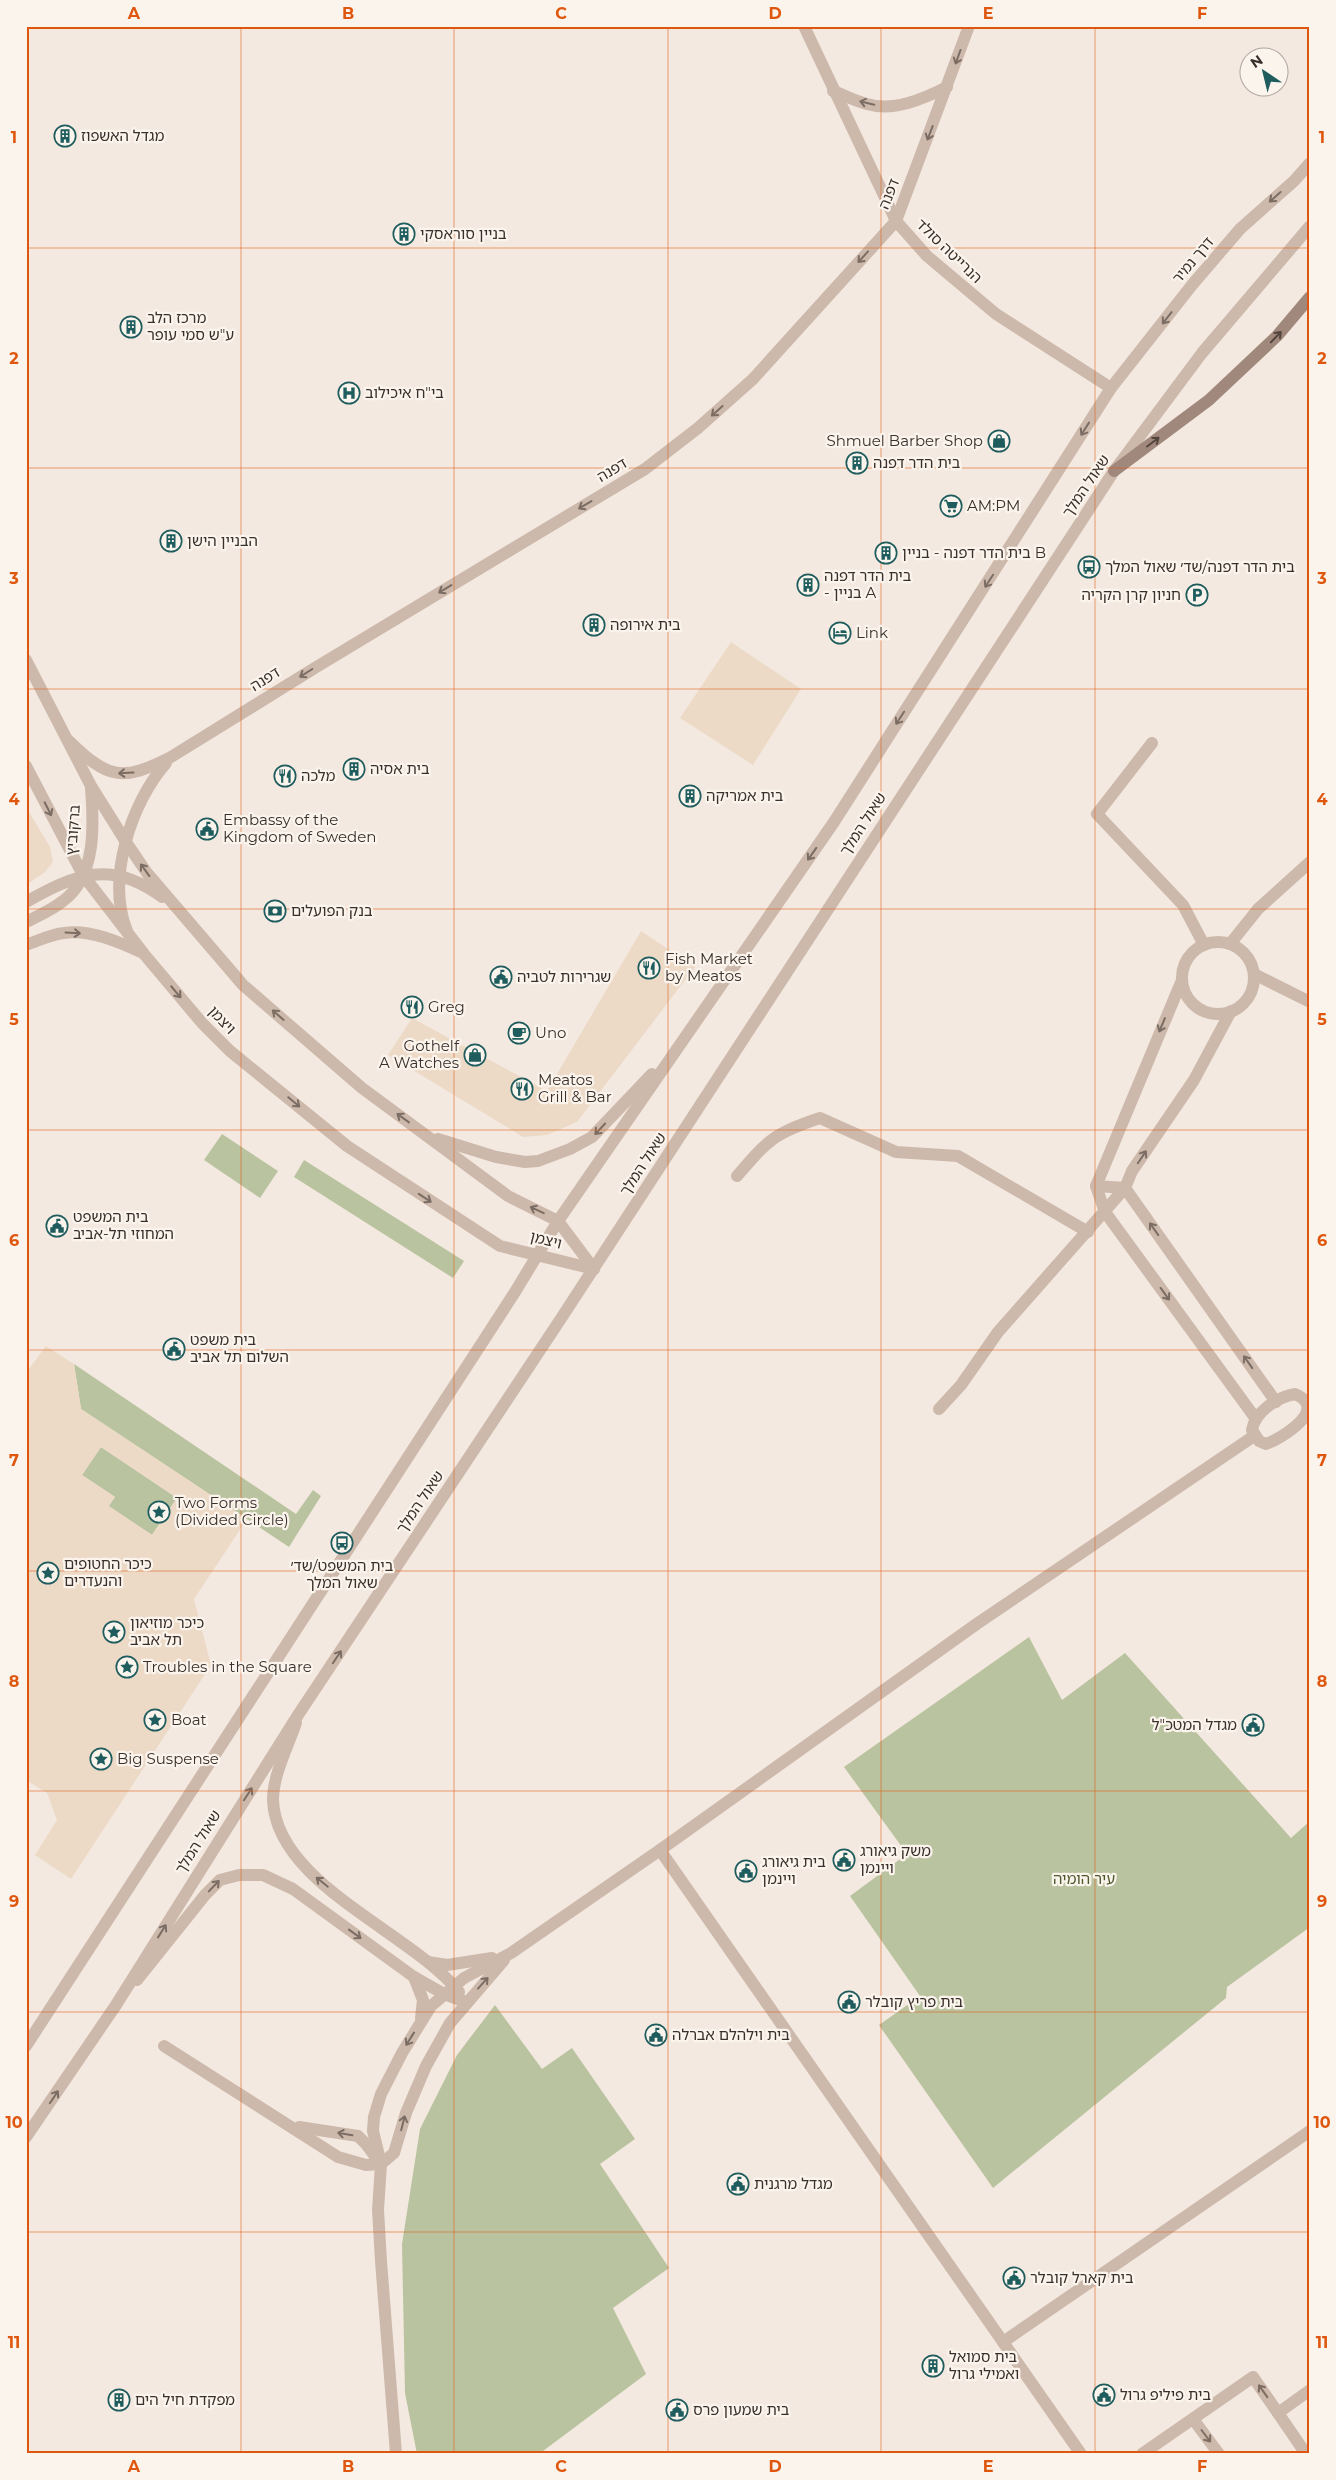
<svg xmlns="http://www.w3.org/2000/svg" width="1336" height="2480" viewBox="0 0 1336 2480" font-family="Montserrat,'Noto Sans Hebrew',sans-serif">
<rect width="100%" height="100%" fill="#f4e9e0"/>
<g fill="#b9c39f">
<path d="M222 1134 278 1171 260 1198 204 1160Z"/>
<path d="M304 1160 464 1261 453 1278 294 1177Z"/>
<path d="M74 1364 296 1514 313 1490 321 1496 289 1547 81 1409Z"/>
<path d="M101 1447 177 1498 152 1535 108 1506 115 1497 82 1475Z"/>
<path d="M1029 1637 1062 1700 1125 1653 1291 1838 1310 1821V1927L1227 1987 1226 1998 993 2188 879 2025 920 1996 850 1896 907 1854 844 1767Z"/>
<path d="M495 2005 542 2069 572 2048 635 2139 600 2164 669 2268 613 2308 646 2374 539 2454H417L405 2393 402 2244 420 2129 457 2055Z"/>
</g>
<g fill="#ecdac7" fill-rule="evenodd">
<path d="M731 642 801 689 753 765 680 718Z"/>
<path d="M26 807 50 847 53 862 45 872 26 885Z"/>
<path d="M641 931 695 967 577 1122 547 1135 523 1137 388 1055 412 1018 547 1091Z"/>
<path d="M46 1346 74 1364 81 1409 247 1519 194 1599 211 1665 71 1879 35 1855 57 1820 47 1793 26 1780V1373ZM101 1447 177 1498 152 1535 109 1506 115 1497 82 1475Z"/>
</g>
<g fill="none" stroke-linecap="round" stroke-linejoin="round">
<g stroke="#ccb9ab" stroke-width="12">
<path d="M804 26 896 221 927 256 996 314 1111 388"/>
<path d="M833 91C844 95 855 101 867 104 894 112 923 99 947 87"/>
<path d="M69 741C108 779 122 782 171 757L318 666 645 469 698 428 753 379 896 221 969 26"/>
<path d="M1152 743 1097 814 1183 905 1204 945"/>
<path d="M127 931C106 879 131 803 166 763"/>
<circle cx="1218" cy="978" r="36"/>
<path d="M1230 944 1258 909 1310 862"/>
<path d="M1254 974 1310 1002"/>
<path d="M1182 980 1096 1186 1105 1212 1256 1419"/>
<path d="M737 1176C768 1140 774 1133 820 1118L896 1152 958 1156 1088 1232"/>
<path d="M1096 1186 1125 1188 1276 1402"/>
<path d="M1295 1394C1330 1409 1282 1438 1266 1444L1259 1441 1252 1430C1255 1412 1277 1397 1295 1394Z"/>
<path d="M939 1409 961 1385 998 1332 1125 1188 1132 1171 1194 1080 1231 1011"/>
<path d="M296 1723C288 1746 273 1775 273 1800 276 1884 411 1932 459 1992"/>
<path d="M660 1850 1081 2454"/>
<path d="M428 1962 447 1965 492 1958"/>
<path d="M414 1977 423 2000 421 2018"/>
<path d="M137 1980 205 1895 220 1880 239 1875H263L293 1889 414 1977 444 1994 466 2002"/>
<path d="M164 2046 338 2157 366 2165 381 2164 394 2153 406 2113 426 2066 450 2023 504 1960"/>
<path d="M299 2127 358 2136 366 2144 377 2159"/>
<path d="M1003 2342 1310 2131"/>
<path d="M1278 2413 1306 2454"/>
<path d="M1193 2419 1219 2454"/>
<path d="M396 2454 381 2261 378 2210 381 2164 373 2131 374 2117 381 2094 402 2053 431 2006 464 1978 511 1953 660 1850 978 1623 1254 1436"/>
<path d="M1142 2454 1253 2377 1278 2413 1310 2390"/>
</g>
<g stroke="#ccb9ab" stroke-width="12">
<path d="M26 660 91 786 126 842 147 873 243 985 362 1088 508 1196 558 1221 594 1269"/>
<path d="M26 766 83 875 144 954 202 1023 230 1051 347 1146 500 1246 594 1269"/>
<path d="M26 902C76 874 111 859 162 897"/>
<path d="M26 922C38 916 52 910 63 901 96 877 94 826 91 789"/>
<path d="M26 945C38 941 51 934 64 933 90 929 119 942 141 952"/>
<path d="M438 1139 496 1157 525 1162 538 1161 570 1149 592 1137 652 1074"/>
<path d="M26 2046 515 1292 558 1221 834 822 1111 388 1192 285 1240 229 1294 181 1310 163"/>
<path d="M26 2137 116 2005 298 1715 560 1320 1114 471 1202 353 1310 226"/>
</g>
<path stroke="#a0887c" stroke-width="12" d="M1114 471 1209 400 1277 336 1310 297"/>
</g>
<defs><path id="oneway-shaft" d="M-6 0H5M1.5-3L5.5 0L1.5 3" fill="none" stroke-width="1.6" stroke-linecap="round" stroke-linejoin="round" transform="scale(1.25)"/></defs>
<g stroke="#7c6d64">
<use href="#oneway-shaft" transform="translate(958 57) rotate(110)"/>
<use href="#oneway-shaft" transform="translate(867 103) rotate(-167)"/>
<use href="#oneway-shaft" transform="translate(930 133) rotate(111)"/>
<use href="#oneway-shaft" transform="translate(1275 197) rotate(138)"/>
<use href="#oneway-shaft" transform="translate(863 257) rotate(132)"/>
<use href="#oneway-shaft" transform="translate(1167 318) rotate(128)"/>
<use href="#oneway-shaft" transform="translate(717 411) rotate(138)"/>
<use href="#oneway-shaft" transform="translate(1085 429) rotate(122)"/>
<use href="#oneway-shaft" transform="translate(585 505) rotate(149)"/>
<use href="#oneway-shaft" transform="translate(989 581) rotate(123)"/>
<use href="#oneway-shaft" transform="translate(445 589) rotate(149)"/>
<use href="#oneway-shaft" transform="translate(306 673) rotate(148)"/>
<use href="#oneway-shaft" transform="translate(900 718) rotate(123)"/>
<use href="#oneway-shaft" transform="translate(126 773) rotate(177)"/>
<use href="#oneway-shaft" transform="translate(48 809) rotate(63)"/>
<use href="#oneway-shaft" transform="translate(812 854) rotate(125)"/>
<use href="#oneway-shaft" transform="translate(145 870) rotate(-126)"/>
<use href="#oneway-shaft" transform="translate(73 933) rotate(3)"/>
<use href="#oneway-shaft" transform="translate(176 992) rotate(50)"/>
<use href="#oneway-shaft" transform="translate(278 1015) rotate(-139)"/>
<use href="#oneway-shaft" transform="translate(1162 1025) rotate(113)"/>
<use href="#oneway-shaft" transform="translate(294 1102) rotate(40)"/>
<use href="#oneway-shaft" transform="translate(403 1118) rotate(-144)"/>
<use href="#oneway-shaft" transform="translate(600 1129) rotate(133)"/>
<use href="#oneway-shaft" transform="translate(1142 1157) rotate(-56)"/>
<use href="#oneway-shaft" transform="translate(425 1198) rotate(33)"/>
<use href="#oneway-shaft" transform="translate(537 1210) rotate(-155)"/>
<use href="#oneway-shaft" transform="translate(1154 1229) rotate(-125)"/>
<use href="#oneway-shaft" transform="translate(1165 1294) rotate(54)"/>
<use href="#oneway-shaft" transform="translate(1248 1362) rotate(-125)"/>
<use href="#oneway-shaft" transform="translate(337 1657) rotate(-56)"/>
<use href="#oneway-shaft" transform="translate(248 1794) rotate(-57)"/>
<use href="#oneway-shaft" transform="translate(322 1882) rotate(-141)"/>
<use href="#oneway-shaft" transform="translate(214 1886) rotate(-46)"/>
<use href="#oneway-shaft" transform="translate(162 1931) rotate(-58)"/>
<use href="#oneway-shaft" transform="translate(355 1934) rotate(36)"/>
<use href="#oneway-shaft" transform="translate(483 1983) rotate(-48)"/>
<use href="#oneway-shaft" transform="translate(410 2039) rotate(122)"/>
<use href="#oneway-shaft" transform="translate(54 2097) rotate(-56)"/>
<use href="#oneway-shaft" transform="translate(403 2123) rotate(-76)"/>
<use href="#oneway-shaft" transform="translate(345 2134) rotate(-171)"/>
<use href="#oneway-shaft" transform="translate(1263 2391) rotate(-125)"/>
<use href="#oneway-shaft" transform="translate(1206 2436) rotate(53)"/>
</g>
<g stroke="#54453e">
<use href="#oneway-shaft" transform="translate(1276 337) rotate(-46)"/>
<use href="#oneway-shaft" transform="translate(1153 442) rotate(-37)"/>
</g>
<path fill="none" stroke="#df570e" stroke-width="1" stroke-opacity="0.55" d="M241 26V2454M454 26V2454M668 26V2454M881 26V2454M1095 26V2454M26 248H1310M26 468H1310M26 689H1310M26 909H1310M26 1130H1310M26 1350H1310M26 1571H1310M26 1791H1310M26 2012H1310M26 2232H1310"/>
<defs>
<g id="building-ring" transform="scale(1.125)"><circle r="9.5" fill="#fbf4ed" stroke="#1e5c5d" stroke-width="1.5"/><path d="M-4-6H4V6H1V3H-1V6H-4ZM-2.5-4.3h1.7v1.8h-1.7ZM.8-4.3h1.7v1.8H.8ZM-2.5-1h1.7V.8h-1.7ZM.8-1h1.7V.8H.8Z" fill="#1e5c5d"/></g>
<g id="hospital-ring" transform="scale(1.125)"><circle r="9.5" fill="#fbf4ed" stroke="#1e5c5d" stroke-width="1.5"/><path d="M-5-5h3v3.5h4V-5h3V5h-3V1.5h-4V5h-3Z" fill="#1e5c5d"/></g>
<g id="shop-ring" transform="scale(1.125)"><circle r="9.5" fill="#fbf4ed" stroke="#1e5c5d" stroke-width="1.5"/><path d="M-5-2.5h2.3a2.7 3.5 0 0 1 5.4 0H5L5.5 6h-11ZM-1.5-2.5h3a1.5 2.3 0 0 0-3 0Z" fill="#1e5c5d"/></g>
<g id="supermarket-ring" transform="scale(1.125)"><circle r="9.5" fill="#fbf4ed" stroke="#1e5c5d" stroke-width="1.5"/><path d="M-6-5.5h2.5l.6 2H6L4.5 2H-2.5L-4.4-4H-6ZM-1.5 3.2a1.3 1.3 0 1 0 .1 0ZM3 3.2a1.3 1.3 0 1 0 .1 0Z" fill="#1e5c5d"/></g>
<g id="bus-ring" transform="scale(1.125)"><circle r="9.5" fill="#fbf4ed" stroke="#1e5c5d" stroke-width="1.5"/><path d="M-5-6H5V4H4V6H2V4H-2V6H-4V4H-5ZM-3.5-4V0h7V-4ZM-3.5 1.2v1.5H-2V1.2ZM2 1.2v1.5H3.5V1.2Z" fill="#1e5c5d"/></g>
<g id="parking-ring" transform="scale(1.125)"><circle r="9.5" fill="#fbf4ed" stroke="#1e5c5d" stroke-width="1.5"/><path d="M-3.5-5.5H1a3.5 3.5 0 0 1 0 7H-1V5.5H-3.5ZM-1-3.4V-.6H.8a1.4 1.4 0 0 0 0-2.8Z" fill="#1e5c5d"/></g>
<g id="hotel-ring" transform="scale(1.125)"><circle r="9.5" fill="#fbf4ed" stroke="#1e5c5d" stroke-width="1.5"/><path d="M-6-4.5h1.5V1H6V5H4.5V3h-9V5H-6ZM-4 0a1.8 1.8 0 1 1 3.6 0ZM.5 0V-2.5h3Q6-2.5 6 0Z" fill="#1e5c5d"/></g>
<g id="restaurant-ring" transform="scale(1.125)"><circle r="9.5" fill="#fbf4ed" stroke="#1e5c5d" stroke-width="1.5"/><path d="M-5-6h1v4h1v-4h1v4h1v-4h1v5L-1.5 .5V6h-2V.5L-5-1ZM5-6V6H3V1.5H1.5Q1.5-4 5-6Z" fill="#1e5c5d"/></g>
<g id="civic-ring" transform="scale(1.125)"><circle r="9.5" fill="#fbf4ed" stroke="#1e5c5d" stroke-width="1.5"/><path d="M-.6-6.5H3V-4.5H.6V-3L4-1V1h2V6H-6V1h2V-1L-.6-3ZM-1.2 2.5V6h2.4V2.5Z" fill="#1e5c5d"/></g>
<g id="bank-ring" transform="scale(1.125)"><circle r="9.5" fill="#fbf4ed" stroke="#1e5c5d" stroke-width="1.5"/><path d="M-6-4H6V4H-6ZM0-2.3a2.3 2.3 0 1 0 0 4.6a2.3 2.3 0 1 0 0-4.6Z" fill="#1e5c5d"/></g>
<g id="cafe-ring" transform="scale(1.125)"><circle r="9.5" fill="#fbf4ed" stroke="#1e5c5d" stroke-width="1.5"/><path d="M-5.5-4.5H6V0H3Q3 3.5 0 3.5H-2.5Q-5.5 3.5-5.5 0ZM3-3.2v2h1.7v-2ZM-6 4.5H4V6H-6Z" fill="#1e5c5d"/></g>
<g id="sight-ring" transform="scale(1.125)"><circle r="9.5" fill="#fbf4ed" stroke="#1e5c5d" stroke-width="1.5"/><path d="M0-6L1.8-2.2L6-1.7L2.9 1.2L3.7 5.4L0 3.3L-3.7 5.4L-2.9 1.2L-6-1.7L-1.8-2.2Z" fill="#1e5c5d"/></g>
</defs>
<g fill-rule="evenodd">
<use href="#building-ring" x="65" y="136"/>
<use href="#building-ring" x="404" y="234"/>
<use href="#building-ring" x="131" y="327"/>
<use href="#hospital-ring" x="349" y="393"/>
<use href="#shop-ring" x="999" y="441"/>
<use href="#building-ring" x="857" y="463"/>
<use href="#supermarket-ring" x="951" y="506"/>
<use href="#building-ring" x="171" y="541"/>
<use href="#building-ring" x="886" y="553"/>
<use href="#bus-ring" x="1089" y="567"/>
<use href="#building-ring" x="808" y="585"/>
<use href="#parking-ring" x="1197" y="595"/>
<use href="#building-ring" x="594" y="625"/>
<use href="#hotel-ring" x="840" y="633"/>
<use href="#building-ring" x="354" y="769"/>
<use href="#restaurant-ring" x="285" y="776"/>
<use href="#building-ring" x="690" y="796"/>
<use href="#civic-ring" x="207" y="829"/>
<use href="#bank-ring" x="275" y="911"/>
<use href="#restaurant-ring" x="649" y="968"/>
<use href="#civic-ring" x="501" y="977"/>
<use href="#restaurant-ring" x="412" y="1007"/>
<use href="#cafe-ring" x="519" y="1033"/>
<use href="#shop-ring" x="475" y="1055"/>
<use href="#restaurant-ring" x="522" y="1089"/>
<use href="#civic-ring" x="57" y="1226"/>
<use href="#civic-ring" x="174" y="1349"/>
<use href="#sight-ring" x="159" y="1512"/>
<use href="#bus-ring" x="342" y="1543"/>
<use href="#sight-ring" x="48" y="1573"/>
<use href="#sight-ring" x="114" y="1632"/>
<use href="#sight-ring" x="127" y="1667"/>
<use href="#sight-ring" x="155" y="1720"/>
<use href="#civic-ring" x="1253" y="1725"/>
<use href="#sight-ring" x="101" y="1759"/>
<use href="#civic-ring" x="844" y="1860"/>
<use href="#civic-ring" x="746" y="1871"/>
<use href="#civic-ring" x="849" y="2002"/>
<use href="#civic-ring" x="656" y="2035"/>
<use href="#civic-ring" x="738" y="2184"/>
<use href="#civic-ring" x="1014" y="2278"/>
<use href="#building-ring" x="933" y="2366"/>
<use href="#civic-ring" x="1104" y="2395"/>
<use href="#building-ring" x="119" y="2400"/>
<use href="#civic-ring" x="677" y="2410"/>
</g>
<g text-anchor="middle" stroke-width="4.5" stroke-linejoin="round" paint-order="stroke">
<g font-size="15" fill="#3a2f2a" stroke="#fbf4ed" text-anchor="start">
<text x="81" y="141">מגדל האשפוז</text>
<text x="420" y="239">בניין סוראסקי</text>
<text x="147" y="323">מרכז הלב<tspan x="147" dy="17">ע"ש סמי עופר</tspan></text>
<text x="365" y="398">בי"ח איכילוב</text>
<text x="983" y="446" text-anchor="end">Shmuel Barber Shop</text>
<text x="873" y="468">בית הדר דפנה</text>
<text x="967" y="511">AM:PM</text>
<text x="187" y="546">הבניין הישן</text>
<text x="902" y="558">בית הדר דפנה - בניין B</text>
<text x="1105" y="572">בית הדר דפנה/שד׳ שאול המלך</text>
<text x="824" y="581">בית הדר דפנה<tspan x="824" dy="17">- בניין A</tspan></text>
<text x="1181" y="600" text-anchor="end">חניון קרן הקריה</text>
<text x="610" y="630">בית אירופה</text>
<text x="856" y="638">Link</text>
<text x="370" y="774">בית אסיה</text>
<text x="301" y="781">מלכה</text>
<text x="706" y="801">בית אמריקה</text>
<text x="223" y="825">Embassy of the<tspan x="223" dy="17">Kingdom of Sweden</tspan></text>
<text x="291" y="916">בנק הפועלים</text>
<text x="665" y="964">Fish Market<tspan x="665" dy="17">by Meatos</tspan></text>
<text x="517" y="982">שגרירות לטביה</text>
<text x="428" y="1012">Greg</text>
<text x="535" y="1038">Uno</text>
<text x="459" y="1051" text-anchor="end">Gothelf<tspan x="459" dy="17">A Watches</tspan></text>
<text x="538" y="1085">Meatos<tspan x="538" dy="17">Grill &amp; Bar</tspan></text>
<text x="73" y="1222">בית המשפט<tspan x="73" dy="17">המחוזי תל-אביב</tspan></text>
<text x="190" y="1345">בית משפט<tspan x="190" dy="17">השלום תל אביב</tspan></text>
<text x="175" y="1508">Two Forms<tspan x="175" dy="17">(Divided Circle)</tspan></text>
<text x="64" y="1569">כיכר החטופים<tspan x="64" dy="17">והנעדרים</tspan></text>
<text x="342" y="1571" text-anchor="middle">בית המשפט/שד׳<tspan x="342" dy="17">שאול המלך</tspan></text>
<text x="130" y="1628">כיכר מוזיאון<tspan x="130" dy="17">תל אביב</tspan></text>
<text x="143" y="1672">Troubles in the Square</text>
<text x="171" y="1725">Boat</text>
<text x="1237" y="1730" text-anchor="end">מגדל המטכ"ל</text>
<text x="117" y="1764">Big Suspense</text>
<text x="860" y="1856">משק גיאורג<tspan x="860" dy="17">ויינמן</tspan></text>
<text x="762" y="1867">בית גיאורג<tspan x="762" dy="17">ויינמן</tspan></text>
<text x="865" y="2007">בית פריץ קובלר</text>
<text x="672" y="2040">בית וילהלם אברלה</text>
<text x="754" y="2189">מגדל מרגנית</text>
<text x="1030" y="2283">בית קארל קובלר</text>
<text x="949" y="2362">בית סמואל<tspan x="949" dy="17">ואמילי גרול</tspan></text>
<text x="1120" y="2400">בית פיליפ גרול</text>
<text x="135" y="2405">מפקדת חיל הים</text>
<text x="693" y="2415">בית שמעון פרס</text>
</g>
<g font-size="15" fill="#3a2f2a" stroke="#fbf4ed">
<text transform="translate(889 194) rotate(-68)" y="5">דפנה</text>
<text transform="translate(949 251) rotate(44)" y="5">הנרייטה סולד</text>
<text transform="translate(1193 260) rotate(-50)" y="5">דרך נמיר</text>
<text transform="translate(612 470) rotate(-31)" y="5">דפנה</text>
<text transform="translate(1086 486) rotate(-56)" y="5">שאול המלך</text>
<text transform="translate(265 679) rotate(-32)" y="5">דפנה</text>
<text transform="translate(863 824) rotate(-57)" y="5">שאול המלך</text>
<text transform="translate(73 830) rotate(-86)" y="5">ברקוביץ</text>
<text transform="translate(222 1020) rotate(47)" y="5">ויצמן</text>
<text transform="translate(643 1164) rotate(-57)" y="5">שאול המלך</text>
<text transform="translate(546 1240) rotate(14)" y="5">ויצמן</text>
<text transform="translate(420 1502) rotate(-56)" y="5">שאול המלך</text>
<text transform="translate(198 1842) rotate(-58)" y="5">שאול המלך</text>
</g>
<g font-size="15" fill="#4b592d" stroke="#fbf4ed">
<text x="1084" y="1884">עיר הומיה</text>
</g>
</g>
<rect width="1336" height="2480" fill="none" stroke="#fbf4ed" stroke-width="55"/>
<g transform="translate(1264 72) rotate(325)"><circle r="24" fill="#fbf4ed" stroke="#aea59f"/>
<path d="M0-4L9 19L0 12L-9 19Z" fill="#1e5c5d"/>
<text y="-8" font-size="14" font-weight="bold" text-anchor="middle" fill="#3a2f2a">N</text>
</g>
<rect x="28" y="28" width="1280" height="2424" fill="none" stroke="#df570e" stroke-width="2"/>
<g font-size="16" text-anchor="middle" font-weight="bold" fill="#df570e">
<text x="134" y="19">A</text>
<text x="348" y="19">B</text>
<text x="561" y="19">C</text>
<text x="775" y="19">D</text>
<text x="988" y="19">E</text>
<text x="1202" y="19">F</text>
<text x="14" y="143">1</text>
<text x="1322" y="143">1</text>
<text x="14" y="364">2</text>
<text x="1322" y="364">2</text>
<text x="14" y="584">3</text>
<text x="1322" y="584">3</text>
<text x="14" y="805">4</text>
<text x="1322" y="805">4</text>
<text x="14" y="1025">5</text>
<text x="1322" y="1025">5</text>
<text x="14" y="1246">6</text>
<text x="1322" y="1246">6</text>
<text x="14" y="1466">7</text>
<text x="1322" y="1466">7</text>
<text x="14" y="1687">8</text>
<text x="1322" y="1687">8</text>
<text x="14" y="1907">9</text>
<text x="1322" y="1907">9</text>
<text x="14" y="2128">10</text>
<text x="1322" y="2128">10</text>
<text x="14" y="2348">11</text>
<text x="1322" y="2348">11</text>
<text x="134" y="2472">A</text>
<text x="348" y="2472">B</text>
<text x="561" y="2472">C</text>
<text x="775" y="2472">D</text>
<text x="988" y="2472">E</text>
<text x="1202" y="2472">F</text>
</g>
</svg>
